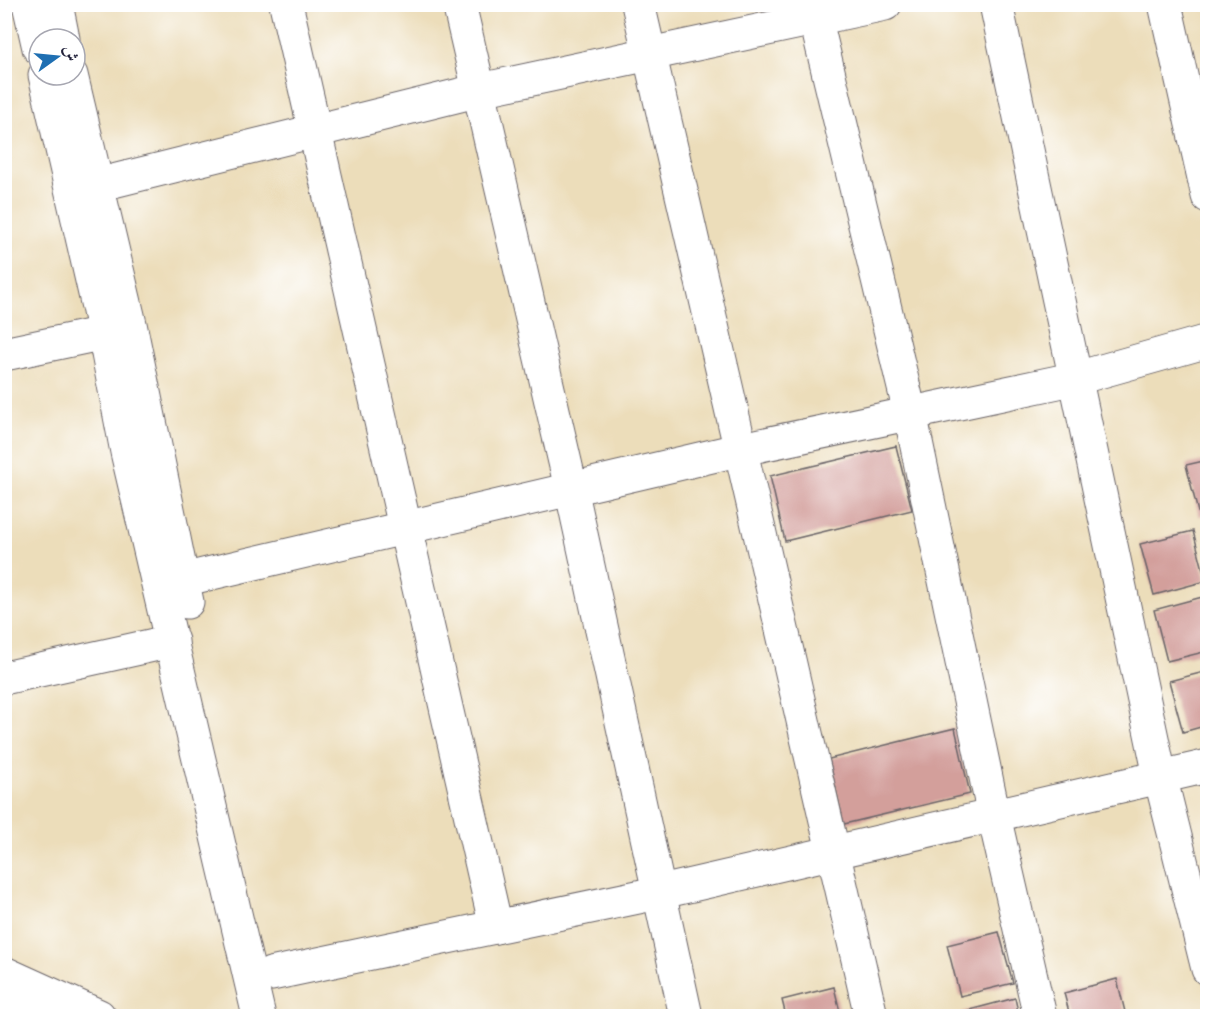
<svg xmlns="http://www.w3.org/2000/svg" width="1212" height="1021" viewBox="0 0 1212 1021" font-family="'Old Standard TT',Amiri,serif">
<rect width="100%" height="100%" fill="#fff"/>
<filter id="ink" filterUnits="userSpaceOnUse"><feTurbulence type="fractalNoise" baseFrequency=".0167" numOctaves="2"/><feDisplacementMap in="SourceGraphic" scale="12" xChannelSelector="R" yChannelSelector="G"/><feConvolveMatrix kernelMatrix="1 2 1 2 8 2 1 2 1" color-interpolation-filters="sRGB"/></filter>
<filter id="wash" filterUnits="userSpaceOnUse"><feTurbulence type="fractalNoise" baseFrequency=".008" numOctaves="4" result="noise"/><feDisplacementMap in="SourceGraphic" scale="24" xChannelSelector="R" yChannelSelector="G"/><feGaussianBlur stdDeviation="1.35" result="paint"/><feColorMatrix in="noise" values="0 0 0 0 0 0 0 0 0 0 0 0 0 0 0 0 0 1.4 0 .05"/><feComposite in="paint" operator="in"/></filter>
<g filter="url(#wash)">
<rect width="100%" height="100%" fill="#ecddba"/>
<g id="blocks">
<g fill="#d39f9b">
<path d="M896 446 912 510 785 541 770 476Z"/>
<path d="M1208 460V514L1199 516 1186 465Z"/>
<path d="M1193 531 1206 581 1154 595 1140 544Z"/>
<path d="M1206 596 1208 651 1167 661 1154 610Z"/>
<path d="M1208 671V725L1183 732 1169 681Z"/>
<path d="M955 728 970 794 844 824 829 759Z"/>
<path d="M999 932 1013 983 960 996 947 945Z"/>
<path d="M1117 979 1126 1016H1070L1064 993Z"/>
<path d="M834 987 841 1016H786L782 1000Z"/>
<path d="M1015 998 1019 1016H964L962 1012Z"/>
</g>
</g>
</g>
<g filter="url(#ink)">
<use href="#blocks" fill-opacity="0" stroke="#696367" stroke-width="1.5"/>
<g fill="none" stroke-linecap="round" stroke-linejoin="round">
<g stroke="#696367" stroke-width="35">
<g id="minor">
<path d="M29 4 39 48"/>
<path d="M56 4 63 39"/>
<path d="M286 4 496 927"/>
<path d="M459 4 571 488 686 1016"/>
<path d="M638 4 871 1016"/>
<path d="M812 4 910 413 994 816 1040 1016"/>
<path d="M996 4 1160 776 1208 969"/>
<path d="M1165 4 1208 196"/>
<path d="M45 75 104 333 127 452 259 1016"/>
<path d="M71 75 130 324 187 602"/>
<path d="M97 185 480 90 885 4"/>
<path d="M4 354 104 333"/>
<path d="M182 580 742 449 1077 378 1208 341"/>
<path d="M4 678 172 641"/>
<path d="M271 974 657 893 1208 766"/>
</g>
</g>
<g stroke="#696367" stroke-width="35">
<g id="major">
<path d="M4 973 99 1016"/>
<path d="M4 999 43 1016"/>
</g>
</g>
<use href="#minor" stroke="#fff" stroke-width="33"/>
<use href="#major" stroke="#fff" stroke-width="33"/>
</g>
</g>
<rect width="1212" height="1021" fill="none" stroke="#fff" stroke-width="24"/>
<g transform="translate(57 57) rotate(75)"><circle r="28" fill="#ffffff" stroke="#a7a7b1" stroke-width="1.5"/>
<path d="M0-4.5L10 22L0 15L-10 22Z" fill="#1f6fb2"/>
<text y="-9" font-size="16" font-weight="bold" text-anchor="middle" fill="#22223b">ش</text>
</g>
</svg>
